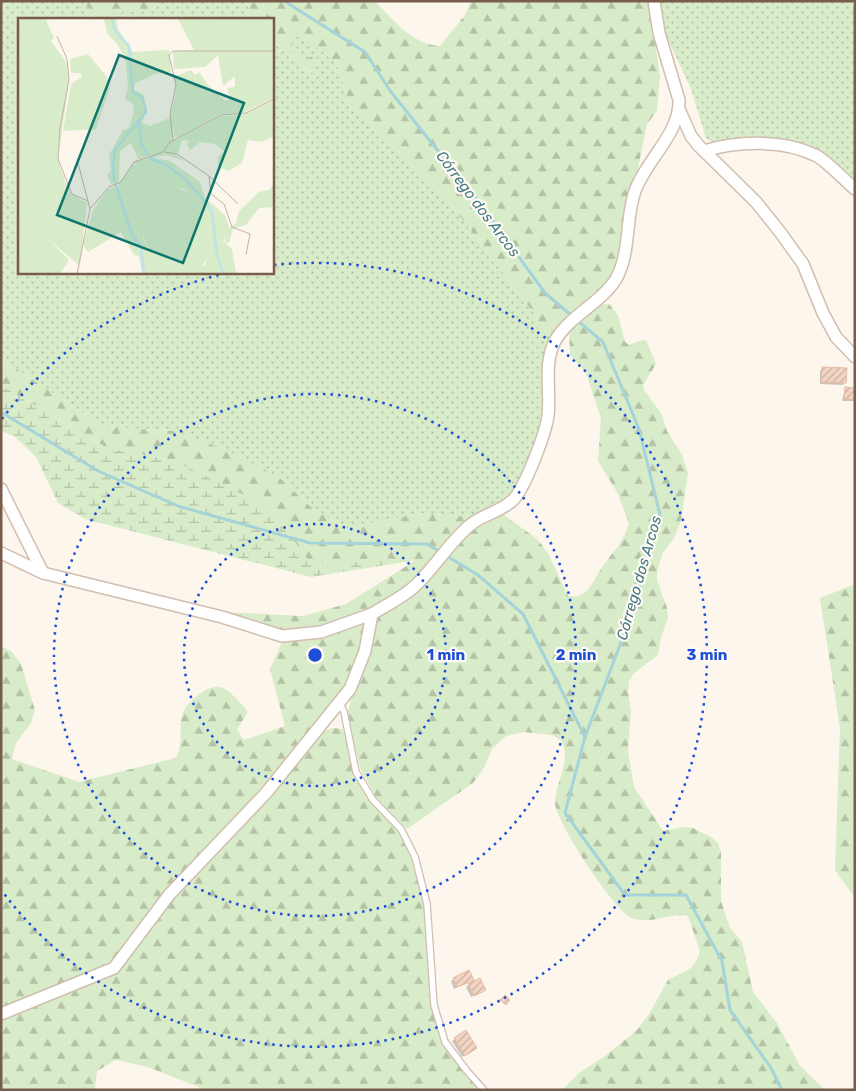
<svg xmlns="http://www.w3.org/2000/svg" width="856" height="1091" viewBox="0 0 856 1091" font-family="Rubik,sans-serif">
<defs>
<pattern id="grass-dots" width="8" height="8" patternUnits="userSpaceOnUse" patternTransform="scale(1.25)"><rect width="8" height="8" fill="#d8ecc9"/><path d="M2 2h.1M6 6h.1" fill="none" stroke="#b4c2a5" stroke-width="1.8" stroke-linecap="round"/></pattern>
<pattern id="forest-firs" width="22" height="20" patternUnits="userSpaceOnUse" patternTransform="scale(1.25)"><rect width="22" height="20" fill="#d8ecc9"/><path d="M5 1l3.5 6h-7zM16 11l3.5 6h-7z" fill="#b4c2a5"/></pattern>
<pattern id="wetland-marsh" width="20" height="14" patternUnits="userSpaceOnUse" patternTransform="scale(1.25)"><rect width="20" height="14" fill="#d8ecc9"/><path d="M1 5h8M5 5V1M11 12h8M15 12V8" fill="none" stroke="#b4c2a5"/></pattern>
<pattern id="building-hatch" width="6" height="6" patternUnits="userSpaceOnUse" patternTransform="scale(1.25)"><rect width="6" height="6" fill="#f3d5c3"/><path d="M-1 1l2-2M0 6l6-6M5 7l2-2" fill="none" stroke="#cab0a1"/></pattern>
</defs>
<rect width="100%" height="100%" fill="#fdf6ec"/>
<g fill="url(#grass-dots)">
<path d="M1 1H83L93 14 154 8 160 1H244L256 19H19V272H272L273 41 301 66 313 73V56L305 59 293 54 292 33 320 49 337 64 350 106 443 194 536 316 539 336 566 319 558 329 535 446 513 495 472 517 421 513 347 528 314 510 279 477 173 431 105 427 1 359Z"/>
<path d="M659 1H851L855 10V184L822 155 749 141 712 142 706 138 691 89 662 27Z"/>
</g>
<g fill="url(#forest-firs)">
<path d="M83 1H160L154 8 146 11 93 14Z"/>
<path d="M244 1H375C392 19 413 45 440 46L465 15 471 1H649L660 76 657 111 647 124 637 173 630 191 619 258 606 283 590 298 566 319 539 336 536 316 443 194 350 106 337 64 320 49 292 34 293 54 305 59 313 56 314 73 301 66 273 41 272 19H256Z"/>
<path d="M609 304 618 315 625 342 629 345 642 340H646L656 364 643 385 644 390 661 413 667 431 682 455 688 473 681 521 674 538 663 553 657 571V580L667 608 668 618 661 637 658 655 634 673 629 681 628 691 631 711 628 750 634 787 663 831 683 827 693 828 711 837 718 843 721 853V901L730 928 742 942 753 992 777 1023 800 1066 825 1090H562L579 1073 605 1056 637 1030 649 1014 668 980 691 968 697 960 700 951 688 916C670 912 652 925 632 918 616 913 554 820 555 802 556 780 572 761 561 740L552 735 524 732 506 736 492 749 484 768 473 783 407 829 377 799 361 770 350 729 348 711 373 616 477 523 503 514 537 539 548 553 568 596C589 600 593 579 603 566 615 549 623 544 629 523L617 492 598 461 601 418 586 373 570 355 569 330 597 305Z"/>
<path d="M1 359 105 427 173 431 224 449 279 477 314 510 347 528 421 513 472 517 413 582 373 609 320 630 281 633 222 612 303 616 346 604 416 560 371 558 335 568 309 562 283 525 173 460 107 448 1 385Z"/>
<path d="M855 584V898L835 870 840 728 820 598Z"/>
<path d="M368 619 367 637 344 689 262 790 164 893 110 962 1 1010V646L12 652 21 664 35 710 31 723 16 743 12 759 79 782 176 758C185 740 177 727 183 713 187 701 211 682 223 688 231 691 240 703 246 709L247 713 237 730 244 740 285 726 270 669 283 640Z"/>
<path d="M333 728 343 729 356 772 373 800 401 829 415 857 427 904 434 1005 445 1042 481 1086 477 1090H206L148 1067 116 1060 97 1071 95 1088 98 1090H1V1021L118 971 172 899 318 733Z"/>
</g>
<path fill="url(#wetland-marsh)" d="M1 385 107 448 173 460 254 500 283 525 309 562 335 568 371 558 417 560 311 577 85 519 58 503 36 457 15 437 1 431Z"/>
<g fill="#0003">
<path d="M822 369 845 382 843 385 820 384V371Z"/>
<path d="M845 388 855 389V401H842Z"/>
<path d="M469 972 470 982 454 989 451 981Z"/>
<path d="M469 985 482 992 471 997 466 987Z"/>
<path d="M466 1032 473 1050 462 1057 452 1041Z"/>
</g>
<g fill="none" stroke-linecap="round" stroke-linejoin="round">
<g stroke="#a5d3da" stroke-width="3">
<path d="M284 1 365 52 391 92 479 202 545 293 572 316"/>
<path d="M577 320 603 342 639 429 660 515 631 616 585 737 565 813 625 895H686L722 961 730 1010 771 1068 782 1090"/>
<path d="M1 412 98 471 178 506 310 543 427 544 478 575 523 614 585 737"/>
</g>
</g>
<g fill="url(#building-hatch)" stroke="#e6bba3">
<path d="M822 367 847 368 846 383 821 382Z"/>
<path d="M845 387 855 388V400L844 399Z"/>
<path d="M469 970 474 980 457 987 453 978Z"/>
<path d="M480 978 486 990 474 996 468 984Z"/>
<path d="M505 995 510 1000 506 1005 500 1000Z"/>
<path d="M466 1030 477 1048 465 1056 454 1038Z"/>
</g>
<g fill="none" stroke-linecap="round" stroke-linejoin="round">
<g stroke="#d1beb0" stroke-width="8">
<path id="service" d="M340 703 344 712 356 772 373 800 401 829 415 857 427 904 434 1005 445 1042 467 1071 484 1090"/>
</g>
<g stroke="#d1beb0" stroke-width="14">
<g id="minor">
<path d="M679 109 691 136 698 145 756 202 780 232 803 264 823 313 836 337 855 357"/>
<path d="M704 151C738 141 784 139 817 156 830 164 843 179 855 189"/>
<path d="M1 489 43 573"/>
<path d="M1 553 43 573 222 617 282 636 321 632 372 614"/>
<path d="M1 1014 114 968 169 895 266 793 350 689 365 651 372 614C386 605 404 597 416 585 435 567 449 543 469 526 482 514 502 512 514 499 526 485 545 435 548 416 551 391 543 364 555 341 569 316 601 303 616 279 631 252 625 219 635 191 646 160 680 134 679 100L659 33 654 1"/>
</g>
</g>
<use href="#service" stroke="#fff" stroke-width="5.5"/>
<use href="#minor" stroke="#fff" stroke-width="11"/>
</g>
<g fill="none" stroke="#1d4ed8" stroke-width="2.5" stroke-dasharray="2.5 5">
<circle cx="315" cy="655" r="131"/>
<circle cx="315" cy="655" r="261"/>
<path d="M2 419A392 392 0 0 1 227 273M274 265A392 392 0 1 1 2 891"/>
</g>
<g text-anchor="middle" stroke-width="4.5" stroke-linejoin="round" paint-order="stroke">
<g font-size="15" font-style="italic" fill="#437c86" stroke="#fffaf3">
<text transform="translate(478 204) rotate(53)" y="5">Córrego dos Arcos</text>
<text transform="translate(639 578) rotate(-74)" y="5">Córrego dos Arcos</text>
</g>
</g>
<g transform="translate(18 18)">
<rect width="256" height="256" fill="#fdf6ec"/>
<path d="M0 1H31L0 12ZM125 142 144 148 164 172 174 176 188 196V228L193 235 185 246 193 256H158L152 238 133 237 125 218 124 224 121 220 105 166H100L118 143ZM47 163 53 176 69 185 62 248 30 221 40 213 38 167Z" fill="#d8ecc9"/>
<path d="M86 1H98L100 11 115 34 151 32 153 54 136 56 116 66V72L125 76 129 91 124 105 132 108 152 100 158 73 156 59 173 52 177 57 181 54 191 68 208 83 212 80 209 70 217 69V58L205 68 200 37 187 49 156 51 155 33 176 32 160 1H256V79L227 94 202 96 160 119H156L155 109 153 124 203 98 223 97 256 81V118L244 124 230 122 224 145 210 153 200 149V139L206 133 197 126 182 124 172 132 169 127 171 123 164 122 160 135 145 134 120 141 113 125 102 133 101 161 100 164 93 166 89 157 93 152 91 137 105 112 111 110 116 94 115 86 107 81 110 69 108 44 100 27 89 15ZM28 2 36 20 33 23 48 44 51 62 40 142 47 163 38 167 40 213 38 219 30 221 51 242 42 256H0V12ZM70 36 89 59 92 70 78 111 45 113 53 66 64 59 62 55H53L52 41ZM154 134 167 143 148 137 136 139 151 145 166 168 174 173 191 194 192 226 196 235 193 240 188 241 193 235 188 228V196L174 176 157 166 144 148 125 142 137 136ZM105 165 121 220 124 223 123 216 133 237 152 238 158 256H124L121 238 116 237 103 214 70 234 65 227 75 192 89 172ZM256 166V189L241 190 228 207 215 211 211 225H207L206 213 218 205 221 193 241 174 251 172Z" fill="#d8ecc9"/>
<path d="M135 139 152 143 182 164 187 180 207 197 211 208 205 223 214 231 218 256H193L187 250 188 241 196 235 192 226 191 194 156 157 151 145Z" fill="#d8ecc9"/>
<path fill="none" stroke="#bfe3e8" stroke-width="2.5" d="M94 1 97 13 111 28 115 75 124 79 128 94 97 132 95 146 96 161 114 217 123 229 126 256M121 104 123 126 130 137M132 140 150 148 167 161 189 186 194 194 199 236 205 256"/>
<path fill="none" stroke="#c5b3a7" stroke-width="1" d="M39 18 49 41 51 62 42 110 40 141 54 176 70 183M155 122 152 96 158 67 151 37 155 33H257M146 134 159 136 191 158 220 186M59 141 72 191M191 158 193 176 206 186 214 209 232 216 228 237M59 256 72 191 91 169 103 164 116 144 145 134 152 124 203 97 228 95 257 80"/>
<path fill="#0f766e" fill-opacity="0.15" stroke="#0f766e" stroke-width="2.5" d="M101 37 226 85 165 245 39 197Z"/>
<rect width="256" height="256" fill="none" stroke="#7a5c4d" stroke-width="2.5"/>
</g>
<circle cx="315" cy="655" r="8" fill="#1d4ed8" stroke="#fffaf3" stroke-width="2.5"/>
<g font-size="15" text-anchor="middle" font-weight="bold" fill="#1d4ed8" stroke="#fffaf3" stroke-width="4.5" stroke-linejoin="round" paint-order="stroke">
<text x="446" y="660">1 min</text>
<text x="576" y="660">2 min</text>
<text x="707" y="660">3 min</text>
</g>
<rect width="856" height="1091" fill="none" stroke="#7a5c4d" stroke-width="5"/>
</svg>
